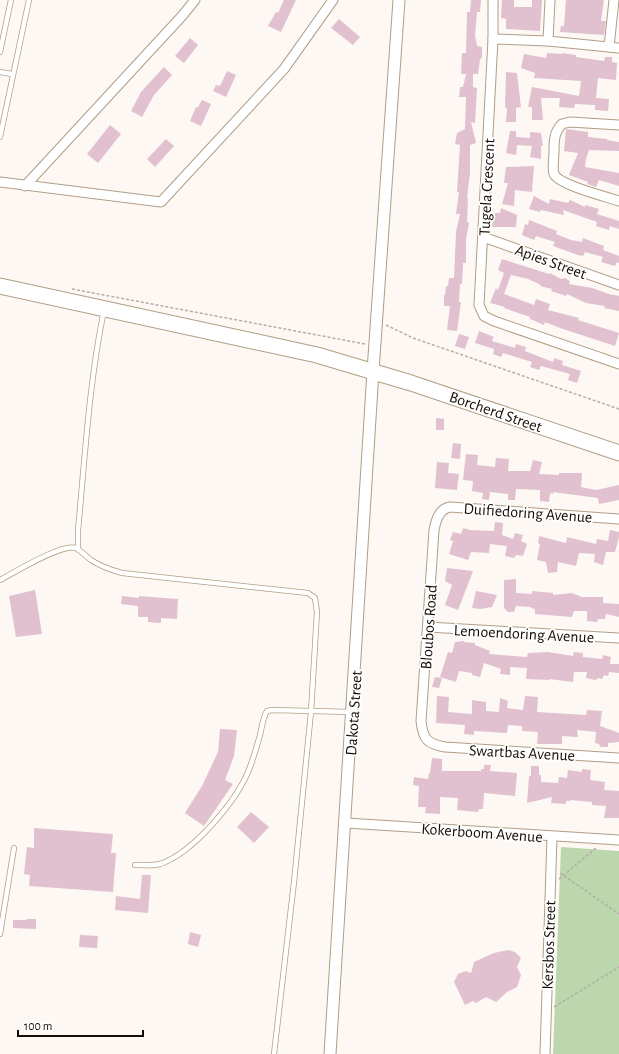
<svg xmlns="http://www.w3.org/2000/svg" width="619" height="1054" viewBox="0 0 619 1054" font-family="'Alegreya Sans',sans-serif">
<rect width="100%" height="100%" fill="#fdf8f3"/>
<path fill="#bcd7ae" d="M561 847 619 851V1054H553Z"/>
<g fill="#e1c0cf">
<path d="M284 0H296L281 32 268 26 276 12 278 13Z"/>
<path d="M471 0H481L480 12H477L475 35 477 46 482 47V56L481 59H480L478 74H473V87L477 88 475 123 471 122 476 143 470 145V173L467 198H468L467 222 469 223 466 239V263H463L462 284H460L459 302H461L457 331 447 330 450 306H444V295H445L446 286H448L449 278H454L456 232 460 214H456L459 192H457L460 145 455 144 457 133 465 129 466 97H459L460 87H463L466 74H461L462 53H466L467 12H470Z"/>
<path d="M502 0H514V7H532V0H542L540 31 506 29V19L501 18Z"/>
<path d="M566 0H604L601 21H606L604 35 560 32 561 26H564Z"/>
<path d="M339 19 360 37 353 45 331 28Z"/>
<path d="M190 38 198 45 184 63 175 56Z"/>
<path d="M547 53 562 54V53L576 55V57L604 61 605 57H612V62L617 63 616 80 598 78 596 98 609 99 608 111 595 110V105L575 104 574 108 559 107 560 98H541L543 120H532V107H528L532 87 579 96 581 81 534 78 535 73 521 68 524 54 546 58Z"/>
<path d="M164 67 172 75 154 95 142 117 131 111 141 92Z"/>
<path d="M227 71 236 75 226 97 213 91 216 85 220 86Z"/>
<path d="M506 72 517 73 521 107 516 108V122H506L507 108H505Z"/>
<path d="M202 100 211 104 201 126 190 121 196 107H198Z"/>
<path d="M110 125 121 134 98 163 87 154Z"/>
<path d="M566 129 588 132V137L607 139V140L619 142V151L589 150 586 159 585 167 619 173V186L599 180 596 187 587 184 588 182 569 175 578 153 564 151Z"/>
<path d="M510 131H516V137L530 138V132L541 133 543 146H541V159L530 157 532 146 517 145 516 155 506 153Z"/>
<path d="M166 139 174 146 155 167 147 159Z"/>
<path d="M534 166 532 192 515 190 514 206 502 204 508 183H504L506 167Z"/>
<path d="M534 196 549 204 550 199 568 203 570 200 585 207V205L599 209 597 214 619 221V229L610 226 609 230 596 226 597 222 563 210 564 215 541 210 540 212 529 209Z"/>
<path d="M501 208 517 215 516 227H492L495 213H500Z"/>
<path d="M529 220 557 231 556 234 571 240 582 242 583 238 604 246 603 250 619 256V263L617 262 615 266 601 262 603 257 585 252 583 256 578 255 553 246 555 242 536 236 534 240 522 235 525 224 528 225Z"/>
<path d="M502 259 549 274 550 273 561 279 565 278 570 281 569 284 592 288 609 294 619 296V311L604 308 605 306 586 303 567 294 566 296 551 291 552 289 540 286 541 285 528 279 511 275 504 294 534 305 536 299 550 304 548 310 579 318 578 320 619 333 615 346 560 328 545 322 544 325 530 319V317L504 308 505 307 490 303 496 288 498 290 504 273 498 270Z"/>
<path d="M479 331 494 337 492 341 515 348 516 344 526 347 525 351 553 362 554 358 563 361 562 365 581 371 577 383 568 380 570 374 541 366 539 370 530 367 532 362 503 353 501 357 493 354 494 349 475 343Z"/>
<path d="M459 334 469 337 465 349 455 346Z"/>
<path d="M436 418 444 419V430H436Z"/>
<path d="M453 443 461 444 460 459 451 458Z"/>
<path d="M466 454 478 455 477 465 495 467 496 458 509 459 508 471H530L533 460 542 462 539 474 559 475V473H582L581 487 596 490 619 485V500L599 504 598 498 553 492V494L550 493 549 502 540 501V490L516 489 515 500H508V494L490 492 489 500 482 499 483 493 472 491 473 481 463 480Z"/>
<path d="M437 462 449 463 448 473 459 474 457 490 435 488Z"/>
<path d="M495 522 503 523 502 535 513 539 515 533 523 535 521 541 527 544 523 556 516 555 514 558 505 556 507 546 490 544 489 553 471 552 468 560 449 554 453 541 450 540 453 532 461 534 463 528 470 530 494 531Z"/>
<path d="M610 530 619 532V537L615 552H606L603 565 594 562 595 554 579 553 576 566 558 562 557 572 548 573 546 562 537 560 540 544 538 543 539 536 566 543 567 537 596 544 597 539 608 541Z"/>
<path d="M447 568 473 571 458 610 445 605 452 585 445 581Z"/>
<path d="M516 579V593L532 594V591L553 593V595L572 593 582 597H603V603L619 604V617L606 614 605 619H598L597 622 587 621V611H574L572 617 535 614V609L531 608V607L516 606 514 612H508L504 608V580Z"/>
<path d="M35 590 42 634 16 637 9 596Z"/>
<path d="M476 591 497 595 492 607 480 609 472 608Z"/>
<path d="M122 596 139 598V596L178 599 177 619 161 618V623L148 622V617H138V606L121 604Z"/>
<path d="M464 641V642L475 643V645L490 651 489 654 527 657 528 653 548 652 573 656 574 652 583 653V657L602 659 603 655 611 657 610 664H619V673L609 672 608 676 604 675 602 679 598 678 596 680 586 678 587 672H574L573 682 549 679V680L526 679 527 668 510 667V675L500 674 501 669 484 663 480 677 472 675V673L459 671 456 682 440 677 448 652 452 653 455 642Z"/>
<path d="M435 677 442 678 439 688 432 687Z"/>
<path d="M437 696 449 697 448 712 472 714V700L486 702V711L499 712 500 698 508 701 507 708 523 710 525 696 538 697 537 712 586 715 587 710 602 711 600 726 619 733V742L608 743V747H600L599 744 595 743 596 732 577 730 578 737 562 736V744H537L538 732 522 731V726L508 725 507 733 474 731V735L464 734 465 725 436 723Z"/>
<path d="M220 729 237 730 234 756 225 780 233 784 204 826 185 813 202 786 218 752Z"/>
<path d="M432 758 442 759V771H481V769H484V765H491L490 771 517 773 515 796 484 793 483 809H479L478 812 457 810 458 798 440 797V814L425 813 426 807H418L419 786 413 785 414 777 428 779 429 773H430Z"/>
<path d="M531 766H539V775H541V782L558 783 559 777 567 778 568 770 582 772V769L591 770 590 780 605 782 604 790 619 791V818H604L606 806 592 805V802L570 800V801H566V804L551 803 552 797 527 803 529 776H531Z"/>
<path d="M251 812 269 827 254 843 237 827Z"/>
<path d="M34 828 113 834 111 853H116L113 892 29 886 30 875 24 874 27 847 34 848Z"/>
<path d="M142 875H151L148 913 115 910 116 896 140 899Z"/>
<path d="M27 919H36V929L13 928V920H27Z"/>
<path d="M190 932 201 935 198 947 188 944Z"/>
<path d="M80 935 98 936 97 948 79 947Z"/>
<path d="M508 950 515 952 521 958 517 967 521 975 517 987 507 992 496 1002 486 997 476 1003 473 1001 465 1005 454 982 458 974 466 971 471 973 474 962 494 953Z"/>
</g>
<g fill="none" stroke-linecap="round" stroke-linejoin="round">
<g stroke="#b29d85" stroke-width="6">
<g id="service">
<path d="M0 52 11 0"/>
<path d="M0 72 12 74"/>
<path d="M0 137 29 0"/>
<path d="M78 549V530C85 457 89 383 104 310"/>
<path d="M0 580C15 572 62 543 76 548 81 551 86 556 91 560 100 566 111 570 122 573L308 593 315 598 317 612 311 712 294 882 274 1054"/>
<path d="M135 865C143 865 152 866 160 864 193 853 238 800 250 767 254 756 257 746 260 735 262 727 263 717 267 711L272 710 352 712"/>
<path d="M0 934 14 848"/>
</g>
</g>
<g stroke="#b29d85" stroke-width="11">
<g id="minor">
<path d="M493 0V39"/>
<path d="M548 41 550 0"/>
<path d="M609 47 614 0"/>
<path d="M619 48 548 41 493 39 479 305 484 316 494 321 619 364"/>
<path d="M619 125 570 122 562 124C554 132 554 141 554 152 554 159 552 168 554 174 559 185 607 197 619 201"/>
<path d="M0 182 161 202 284 69 333 0"/>
<path d="M25 186 182 16 195 0"/>
<path d="M483 237 619 285"/>
<path d="M619 519 450 507C439 509 436 520 434 530L421 721C423 739 427 744 445 747L619 758"/>
<path d="M428 627 619 638"/>
<path d="M346 823 619 840"/>
<path d="M545 1054 552 837"/>
</g>
</g>
<g stroke="#b29d85" stroke-width="13">
<path id="tertiary" d="M330 1054 373 371 399 0"/>
</g>
<g stroke="#b29d85" stroke-width="17">
<path id="trunk" d="M0 286 317 355 411 383 619 453"/>
</g>
<g stroke="#b3ada7" stroke-width="1.5" stroke-dasharray="3 2" stroke-linecap="butt">
<path d="M72 289 365 344"/>
<path d="M386 325 413 338 619 409"/>
<path d="M560 873 619 914"/>
<path d="M559 879 596 848"/>
<path d="M554 1007 619 967"/>
</g>
<use href="#service" stroke="#fff" stroke-width="4.5"/>
<use href="#minor" stroke="#fff" stroke-width="9"/>
<use href="#tertiary" stroke="#fff" stroke-width="11"/>
<use href="#trunk" stroke="#fff" stroke-width="15"/>
</g>
<g text-anchor="middle" stroke-width="3.5" stroke-linejoin="round" paint-order="stroke">
<g font-size="16" fill="#150d05" stroke="#fff">
<text transform="translate(486 187) rotate(-87)" y="6">Tugela Crescent</text>
<text transform="translate(551 261) rotate(20)" y="6">Apies Street</text>
<text transform="translate(496 411) rotate(19)" y="6">Borcherd Street</text>
<text transform="translate(528 512) rotate(4)" y="6">Duifiedoring Avenue</text>
<text transform="translate(428 627) rotate(-86)" y="6">Bloubos Road</text>
<text transform="translate(524 633) rotate(3)" y="6">Lemoendoring Avenue</text>
<text transform="translate(353 713) rotate(-86)" y="6">Dakota Street</text>
<text transform="translate(522 752) rotate(3)" y="6">Swartbas Avenue</text>
<text transform="translate(482 832) rotate(4)" y="6">Kokerboom Avenue</text>
<text transform="translate(548 945) rotate(-88)" y="6">Kersbos Street</text>
</g>
</g>
<path d="M18 1030v6h125v-6" fill="none" stroke="#150d05" stroke-width="2"/>
<text x="24" y="1030" font-size="12" fill="#150d05" stroke="#ffffff" stroke-width="3" paint-order="stroke">100 m</text>
</svg>
